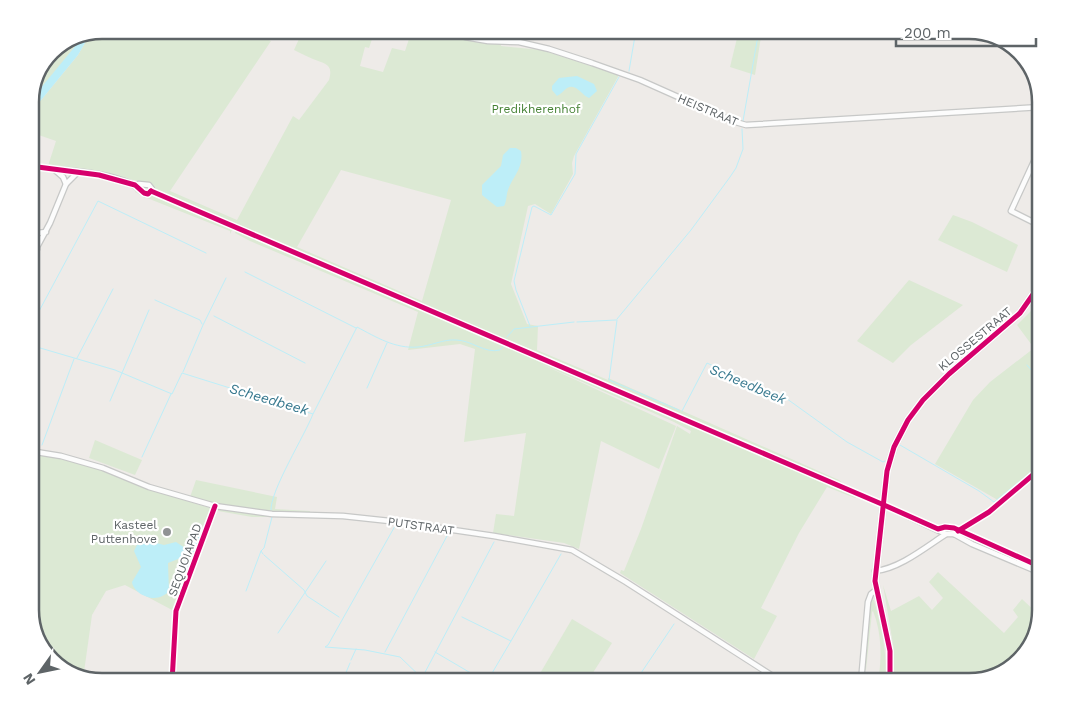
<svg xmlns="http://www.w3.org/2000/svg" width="1071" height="712" viewBox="0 0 1071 712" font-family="'Work Sans',sans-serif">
<rect width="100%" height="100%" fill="#eeebe8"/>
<g fill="#dce9d4" fill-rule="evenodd">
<path d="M102 30H242L271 41 170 191 237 220 293 116 299 120 329 80C334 63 324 64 313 59 306 56 300 53 294 50L303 30H375L369 48 365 47 360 66 383 72 392 48 405 51 412 30H464L502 38 501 46 542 50 619 75 574 156 572 163 573 174 551 214 535 204 528 206 511 284 527 324 538 326 537 350 608 380V378L839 480 848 488 154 191V188L149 184 109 174 48 166 56 141 30 132V111L33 110 78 55 89 36ZM341 170 451 200 422 301 297 247Z"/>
<path d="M739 30H762L755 75 730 67Z"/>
<path d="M82 38 37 94 30 101 48 57 56 49Z"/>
<path d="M136 190 145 196 153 194 231 227 232 230 230 234V231L142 196 135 192Z"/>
<path d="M953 215 972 222 1018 245 1007 272 938 240Z"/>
<path d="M236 229 875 502 858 496 855 498 827 487 799 533 761 608 777 616 754 659 620 573 621 570 624 571 641 529 677 426 690 434 691 431 674 422 539 363 676 426 675 429 659 469 601 441 579 549 564 543 493 533 496 514 514 516 526 433 464 442 475 349 460 344 408 350 418 312 250 241 235 233Z"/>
<path d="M909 280 963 305 911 345 893 363 857 341Z"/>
<path d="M1041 297V472L1003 503 935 464 973 400 990 382 1034 348 1017 325 1033 309Z"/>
<path d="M95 440 142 460 135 475 89 458Z"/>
<path d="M30 455 47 456 102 469 139 486 213 509 174 611 125 585 106 591 92 615 84 672 60 667 40 646 30 614Z"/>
<path d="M196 480 277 497 275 509 310 511V517H252L218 511 219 505 190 497Z"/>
<path d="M938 572 1004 633 1018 617 1013 610 1022 599 1039 615 1029 650 1005 672 969 682H894V650L883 585 891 611 919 596 932 610 943 598 929 582Z"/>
<path d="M871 600H874C881 627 888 653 885 682H878C882 659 882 633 873 611L872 612 866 670 864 669Z"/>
<path d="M572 619 612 643 587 682H535Z"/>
</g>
<g fill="#bdeef8">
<path d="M89 36 78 55 33 110 30 111V101L82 38Z"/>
<path d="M577 76 594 84 597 91 589 98C581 95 577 83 567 88 563 91 561 94 557 96L552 90V86L559 78Z"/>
<path d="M510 148H516L521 151C524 168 513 176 508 190 506 195 507 201 504 206L497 207 482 195V185L501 166 503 155Z"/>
<path d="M200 535H202L188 568 185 567 188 555 168 563 169 592C164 595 160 598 154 598 145 598 133 591 132 582L141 567 134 551 137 545 149 541 164 545 176 542 188 550Z"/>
</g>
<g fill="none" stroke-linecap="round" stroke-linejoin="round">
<g stroke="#bdeef8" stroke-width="1">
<path d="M629 71 636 30"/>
<path d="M743 121 759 30"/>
<path d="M245 272 356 328"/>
<path d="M155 300 200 320 202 324"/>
<path d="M214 316 305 363"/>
<path d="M617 319 691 230 730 177 736 168 743 149 742 129"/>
<path d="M617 320 609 380 679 410"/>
<path d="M577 322 616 320"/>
<path d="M530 326 516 290 514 281 532 207 534 206 551 215 575 174 576 154 619 77"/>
<path d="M30 328 98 201 206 253"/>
<path d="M507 337 514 329 574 322"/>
<path d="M30 345 115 370 172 394 182 373 313 414 357 327C376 337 395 349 418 347 431 346 443 339 456 340 471 340 485 354 500 350L503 347"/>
<path d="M77 358 113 289"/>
<path d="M1027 365 1041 381"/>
<path d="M183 372 203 325 226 278"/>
<path d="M367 388 387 343"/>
<path d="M110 401 149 310"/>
<path d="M682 411 707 363 775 395 783 396 847 442 883 462 885 461"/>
<path d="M42 445 74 359"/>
<path d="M142 457 171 394"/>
<path d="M894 458 899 444 900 445 979 491 994 502 1041 464"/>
<path d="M271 510C270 491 305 435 313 414"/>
<path d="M395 526 328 645 325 647 365 650 400 657 426 682"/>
<path d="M263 554 261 551 264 548 272 517"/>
<path d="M264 555 304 590 307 596 339 617"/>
<path d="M246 591 261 551"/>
<path d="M462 617 511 641 488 680"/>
<path d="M278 633 326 561"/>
<path d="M511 641 561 554"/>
<path d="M385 652 447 536"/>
<path d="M435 652 486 682"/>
<path d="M351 660 356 649"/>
<path d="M422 678 494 542"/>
<path d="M342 682 350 663"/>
<path d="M635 682 674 624"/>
</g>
<g stroke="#c7c8c7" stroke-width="7">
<g id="street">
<path d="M445 30 465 37 488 41 519 42 549 49 592 63 640 80 732 121 746 125 1041 107"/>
<path d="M1041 146 1011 211 1041 226"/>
<path d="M30 166C63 171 101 170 132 184 136 186 140 191 145 194L150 193 152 189 149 185 139 184 135 185"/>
<path d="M55 170 63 177 66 184"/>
<path d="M30 234 46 232"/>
<path d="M30 237 37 249"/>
<path d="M30 260 50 223 66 184 78 172"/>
<path d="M30 451 61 456 103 468 149 487 215 506 272 514 343 516 399 522 494 536 572 550 626 582 782 682"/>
<path d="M884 505 946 534H954L972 544 1041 573"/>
<path d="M954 534 989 512 1041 468"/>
<path d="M875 571C899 569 926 547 946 534"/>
<path d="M861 682 868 602 871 594 876 590"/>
</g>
</g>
<g stroke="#cac9c8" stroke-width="8">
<path id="secondary" d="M890 682V651L875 581 887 471 894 447 908 420 923 400 949 374 1020 313 1041 283"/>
</g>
<use href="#street" stroke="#fcfcfc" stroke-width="4.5"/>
<use href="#secondary" stroke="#fcfcfc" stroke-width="5.5"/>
<g stroke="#fff" stroke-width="8">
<g id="cycleway">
<path d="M30 166 99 175 135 185 144 193 148 194 151 191"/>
<path d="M151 191 884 505 938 529 945 527 954 528 1041 567"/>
<path d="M958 531 989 512 1041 468"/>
<path d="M172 682 176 611 215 506"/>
<path d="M890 682V651L875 581 887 471 894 447 908 420 923 400 949 374 1020 313 1041 283"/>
</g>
</g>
<use href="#cycleway" stroke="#d6006c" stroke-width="5"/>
</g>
<circle fill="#909394" stroke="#fff" stroke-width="2" cx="167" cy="532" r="5"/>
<g text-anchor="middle" stroke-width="4.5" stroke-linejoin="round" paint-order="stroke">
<g font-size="12" fill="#448133" stroke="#fff">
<text x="536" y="113">Predikherenhof</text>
</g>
<g font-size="12" fill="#5e6467" stroke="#fff">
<text transform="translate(708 110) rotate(23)" y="4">HEISTRAAT</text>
<text transform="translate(975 339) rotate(-40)" y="4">KLOSSESTRAAT</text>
<text transform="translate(421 526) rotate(8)" y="4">PUTSTRAAT</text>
<text transform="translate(185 560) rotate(-70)" y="4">SEQUOIAPAD</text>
</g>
<g font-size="12" fill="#5e6467" stroke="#fff" text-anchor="end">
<text x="157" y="529">Kasteel<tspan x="157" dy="14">Puttenhove</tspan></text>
</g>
<g font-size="14" font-style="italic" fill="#38798f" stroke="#fff">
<text transform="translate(748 384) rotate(23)" y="5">Scheedbeek</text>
<text transform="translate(269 399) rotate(16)" y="5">Scheedbeek</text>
</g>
</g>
<path d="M0 0H1071V712H0ZM102 39H969A63 63 0 0 1 1032 102V610A63 63 0 0 1 969 673H102A63 63 0 0 1 39 610V102A63 63 0 0 1 102 39Z" fill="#fff" fill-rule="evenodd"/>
<path fill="none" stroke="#5e6467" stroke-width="2.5" d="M102 39H969A63 63 0 0 1 1032 102V610A63 63 0 0 1 969 673H102A63 63 0 0 1 39 610V102A63 63 0 0 1 102 39Z"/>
<g transform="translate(40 672) rotate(237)" stroke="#ffffff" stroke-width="4" paint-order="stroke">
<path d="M0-4L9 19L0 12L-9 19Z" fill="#5e6467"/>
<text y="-8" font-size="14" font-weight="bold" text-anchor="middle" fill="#5e6467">N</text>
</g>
<path d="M896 38v8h140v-8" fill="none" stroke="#5e6467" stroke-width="2.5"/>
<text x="904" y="38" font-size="15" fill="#5e6467" stroke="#ffffff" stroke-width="4" paint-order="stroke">200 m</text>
</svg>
